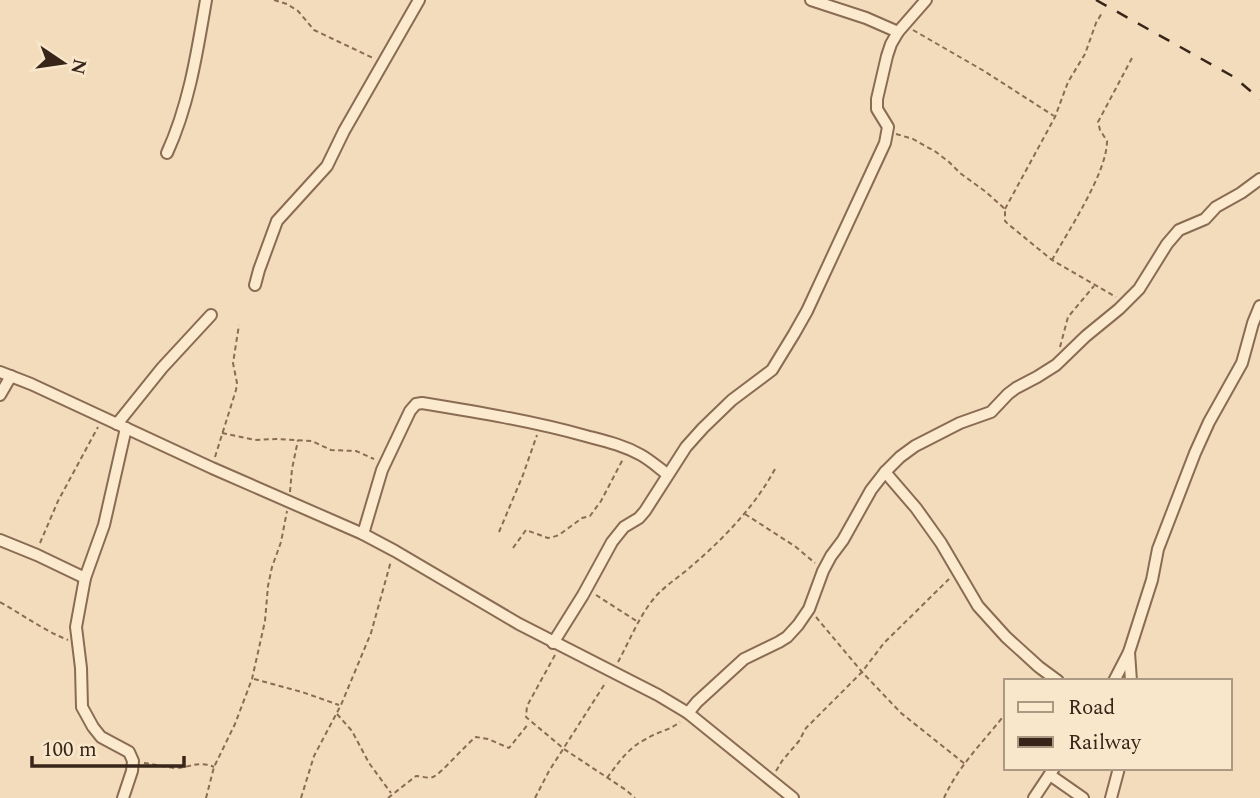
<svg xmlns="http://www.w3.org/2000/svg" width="1260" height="798" viewBox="0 0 1260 798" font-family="Spectral,serif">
<rect width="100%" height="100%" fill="#f2dcbb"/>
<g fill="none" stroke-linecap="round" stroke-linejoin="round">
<g stroke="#8a6b53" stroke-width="14">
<g id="street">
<path d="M811 0 866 18 898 32"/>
<path d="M167 153C189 105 197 53 206 0"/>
<path d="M255 285 259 270 277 221 327 166 344 131 419 0"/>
<path d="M0 372 31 384 212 468 363 534 395 551 519 624 658 695 688 713 793 798"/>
<path d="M0 395 11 376"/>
<path d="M117 424 162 368 211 315"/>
<path d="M885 472 916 508 941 543 978 606 1006 637 1039 667 1058 681"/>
<path d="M363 534 382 470 410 411 416 404 422 403C477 412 532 421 586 436 605 441 623 445 641 455 650 460 659 468 667 474"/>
<path d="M0 540 37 555 85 578"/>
<path d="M553 643 583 595 612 542 624 527 639 518 645 511 686 447 703 428 732 400 772 370 794 334 807 311 885 143 888 127 877 109V99L887 56 891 44 898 32 926 0"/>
<path d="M1129 652 1131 681"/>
<path d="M1114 681 1129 652 1152 580 1158 549 1195 453 1209 422 1242 363 1253 323 1260 306"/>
<path d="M688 713 697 702 744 659 779 642 787 637 798 625 809 609 823 571 831 556 843 540 871 490 885 472 900 457 915 446 960 423 991 412 1008 394 1016 388 1037 377 1056 365 1086 336 1119 309 1139 289 1167 244 1179 230 1205 219 1216 207 1241 193 1260 179"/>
<path d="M1050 775 1083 798"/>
<path d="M123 798 132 771 133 761 129 752 101 737 93 727 82 707 81 668 76 627 85 578 104 525 126 428"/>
<path d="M1034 798 1054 768"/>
<path d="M1111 798 1119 768"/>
</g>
</g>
<g stroke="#8a6b53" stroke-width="2" stroke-dasharray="5 3.5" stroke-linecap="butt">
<path d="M274 0 287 4 298 11 314 30 373 58"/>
<path d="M913 30 984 71 1054 116"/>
<path d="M896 134 913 139 936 152 949 162 960 173 986 192 1005 209V221L1008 224 1052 260 1116 297"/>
<path d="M1005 209 1055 117 1068 82 1085 54 1096 23 1102 13"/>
<path d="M1052 260C1068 231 1107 173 1107 141L1100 130 1098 122 1132 58"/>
<path d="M1060 347 1068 317 1094 286"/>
<path d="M222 433 255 440 276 439 312 441 331 450 356 451 374 459"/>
<path d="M215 457 236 390 237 383 233 363 239 325"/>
<path d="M290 492 292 469 298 440"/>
<path d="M745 514 796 547 815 563"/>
<path d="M499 532 523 475 537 435"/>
<path d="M40 543 58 501 98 427"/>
<path d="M513 548 526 530 548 538 553 537 559 535 582 518 590 516 601 501 623 459"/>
<path d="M596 595 638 622"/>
<path d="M0 602C23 615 43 630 68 640"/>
<path d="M816 617 862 672 901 713 965 764"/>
<path d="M555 655 527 706 526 717 564 749 626 790 635 798"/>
<path d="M618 662C630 640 640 614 656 596 667 584 682 575 694 564 725 537 755 506 775 469"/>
<path d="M254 679 302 692 339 705"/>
<path d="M337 714 352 731 369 763 391 793"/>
<path d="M144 763C154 764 164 767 174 768 190 768 198 760 214 767"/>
<path d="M776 771 782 761 799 741 806 728 862 672 884 643 949 579"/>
<path d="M607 778C618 763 628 748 646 739 657 732 670 730 680 722"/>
<path d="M206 798 214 767 235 724 252 679 265 621 268 586 272 567 281 542 287 511"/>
<path d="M301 798 314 756 341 705 371 633 391 561"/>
<path d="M388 798 416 776C421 776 429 779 433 777 441 774 465 745 476 737L488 739 509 748 529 723"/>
<path d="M535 798 549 771 606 682"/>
<path d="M944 798C958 766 985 740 1006 713"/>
</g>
<use href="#street" stroke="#fceace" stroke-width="10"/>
<path stroke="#38251a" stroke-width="2.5" stroke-dasharray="12 12" stroke-linecap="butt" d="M1096 0 1234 77 1260 99"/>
</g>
<rect x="1004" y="679" width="228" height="91" fill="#f8e7cb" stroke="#ab9984" stroke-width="2"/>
<rect x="1018" y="702" width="35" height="10" fill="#fceace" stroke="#ab9984" stroke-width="2"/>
<text x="1068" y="714" font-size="21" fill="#38251a">Road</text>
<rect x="1018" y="737" width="35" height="10" fill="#38251a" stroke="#ab9984" stroke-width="2"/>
<text x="1068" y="749" font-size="21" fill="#38251a">Railway</text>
<g transform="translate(63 63) rotate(103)" stroke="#f8e7cb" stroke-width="5" paint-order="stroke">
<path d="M0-5L12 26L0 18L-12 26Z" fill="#38251a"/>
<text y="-10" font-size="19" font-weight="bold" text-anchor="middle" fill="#38251a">N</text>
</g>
<path d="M32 756v10h152v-10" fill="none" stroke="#38251a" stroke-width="3.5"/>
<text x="42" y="756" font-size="21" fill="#38251a" stroke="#f8e7cb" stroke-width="5" paint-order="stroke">100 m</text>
</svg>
